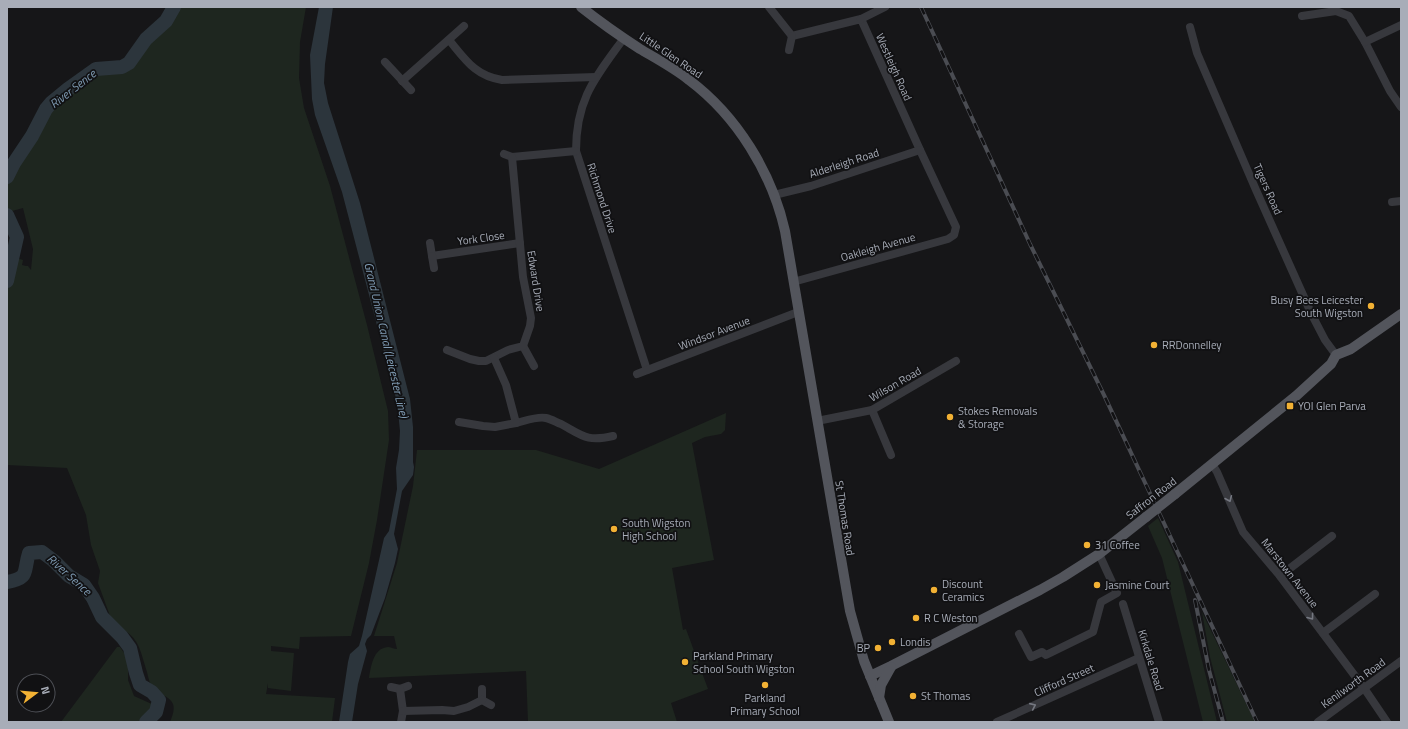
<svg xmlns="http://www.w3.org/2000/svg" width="1408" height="729" viewBox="0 0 1408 729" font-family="'Titillium Web',sans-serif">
<rect width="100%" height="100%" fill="#161618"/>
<g fill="#1e261f">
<path d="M172 7H306L300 42 299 78 304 108 330 186 367 325 388 411 389 440 377 520 369 563 351 636 300 637 299 649 271 646V651L294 653 291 691 268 688V683L266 694 335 698 332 722H170C172 717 175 710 173 704 169 695 159 695 154 689 150 685 148 677 147 672 139 646 139 636 113 624L98 583 100 571 91 545 86 515 67 468 7 465V283L9 269 13 257 23 260 22 265 26 266H28L31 270 33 249 23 208 12 211 7 210V167L19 151 41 117 86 81 126 61 165 24Z"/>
<path d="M726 413 725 430 721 434 705 437 692 443 714 560 672 568 683 630 686 629 708 689 671 703 677 722H528L526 671 369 678C371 667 373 648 388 647 390 647 394 649 397 649L394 636H374L397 563 413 486 417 450H536L599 469Z"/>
<path d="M1158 518 1178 562 1217 722H1203L1162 558 1148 526Z"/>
<path d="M1202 612 1255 722H1227L1210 657Z"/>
<path d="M117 647H120L128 659V680L134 696 154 705 158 710V716L154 722H61Z"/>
</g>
<path fill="#2c353c" d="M319 7H333L325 64 324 83 328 103 360 203 410 399 413 427V462L414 467 413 475 402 491 394 534 398 549 395 563 385 598 371 635 367 639 365 644 367 651 358 684 352 722H339L348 662 350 654 359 646 362 636 384 538 389 531 397 489 396 468 399 450 400 431 398 411 395 394 342 192 315 115 312 99 310 55Z"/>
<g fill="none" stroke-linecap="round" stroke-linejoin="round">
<g stroke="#2c353c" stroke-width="14">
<path d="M7 177 14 163 32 136 46 109 51 103 68 89 96 69 122 67 129 63 146 39 166 21 174 7"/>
<path d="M7 215 17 237 7 281"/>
<path d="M7 582C30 578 23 572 29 553L42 552 54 561 69 576 84 585 93 598 102 617 122 637 130 648 136 673 140 685 152 692 159 700 156 712 146 722"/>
</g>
<g stroke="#37383d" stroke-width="8">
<path d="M769 7 792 36 861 19 920 150 956 227 954 235 948 239 793 282"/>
<path d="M1302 16 1336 11 1349 16 1365 42 1390 91 1401 107"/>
<path d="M861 19 885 7"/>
<path d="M1190 27 1197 53 1256 190 1312 315 1325 340 1336 355"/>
<path d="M624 38C595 78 576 99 576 151L647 370"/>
<path d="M449 40C465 59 475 76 502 80L596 77"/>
<path d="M1365 42 1401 25"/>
<path d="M789 50 792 36"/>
<path d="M385 62 411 90"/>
<path d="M402 81 464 26"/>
<path d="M504 154 512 157 576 151"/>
<path d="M774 195 811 186 920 150"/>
<path d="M1392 202 1401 201"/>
<path d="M430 243 432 256 520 243"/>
<path d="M432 256 434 268"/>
<path d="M523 346 534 366"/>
<path d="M447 350 470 359 479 361H486L508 350 523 346 530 326 531 318 523 277 512 157"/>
<path d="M494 358 506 385 516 423C525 421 537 416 546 418 551 419 556 422 561 424 583 436 587 442 613 436"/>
<path d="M637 374 798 312"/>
<path d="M872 410 891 455"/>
<path d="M817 421 872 410 956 361"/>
<path d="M459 422 483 426 495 427 516 423"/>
<path d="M1212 464 1217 472 1243 532 1280 576 1364 688 1387 722"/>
<path d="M1280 576 1332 536"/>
<path d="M1123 604 1159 722"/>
<path d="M1323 633 1375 594"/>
<path d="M1019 634 1031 657 1042 652 1046 655 1093 632 1101 602 1117 593 1099 554"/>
<path d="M391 687 400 689 408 686"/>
<path d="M400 689 403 711 401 722"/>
<path d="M482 689V700L491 705"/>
<path d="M403 711 442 710 454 711 468 707 482 700"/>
<path d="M997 722 1139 658"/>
<path d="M1318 722 1401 661"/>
</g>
<g stroke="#53555c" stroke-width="10">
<path d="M581 7C600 22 620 36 640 49 657 59 674 68 689 80 737 116 772 173 785 231L850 611 864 661 889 722"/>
<path d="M1175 494 1296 396 1331 364 1336 355 1351 349 1401 314"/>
<path d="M870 676 891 666 1040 590 1063 577 1099 554 1146 517"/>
<path d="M879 698 881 685 891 667"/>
</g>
<g stroke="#4a4c52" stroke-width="4">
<g id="rail">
<path d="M921 7 1030 244 1104 395 1257 722"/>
<path d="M1195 600 1209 670 1223 722"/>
</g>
</g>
<use href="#rail" stroke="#111113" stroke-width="2.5" stroke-dasharray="8" stroke-linecap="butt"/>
<path stroke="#53555c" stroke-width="10" d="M1146 517 1175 494"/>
</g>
<defs><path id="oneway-chevron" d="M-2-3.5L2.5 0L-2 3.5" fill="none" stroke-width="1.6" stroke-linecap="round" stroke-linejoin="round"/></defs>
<g stroke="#757881">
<use href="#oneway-chevron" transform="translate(1229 499) rotate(67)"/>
<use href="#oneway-chevron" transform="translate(1311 617) rotate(53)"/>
<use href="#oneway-chevron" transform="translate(1033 706) rotate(-24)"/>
</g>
<g fill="#f2b134" stroke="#111113" stroke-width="1.5">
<circle cx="1371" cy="306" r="4"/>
<circle cx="1154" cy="345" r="4"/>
<rect x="1286" y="402" width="8" height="8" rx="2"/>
<circle cx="950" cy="417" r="4"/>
<circle cx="614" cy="529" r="4"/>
<circle cx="1087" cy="545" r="4"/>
<circle cx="1097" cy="585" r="4"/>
<circle cx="934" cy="590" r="4"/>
<circle cx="916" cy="618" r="4"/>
<circle cx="892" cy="642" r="4"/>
<circle cx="878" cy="648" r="4"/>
<circle cx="685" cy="662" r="4"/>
<circle cx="765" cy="685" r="4"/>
<circle cx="913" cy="696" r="4"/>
</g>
<g text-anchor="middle" stroke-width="3.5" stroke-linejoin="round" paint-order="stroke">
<g font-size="11" fill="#a8adb8" stroke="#111113">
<text transform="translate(671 55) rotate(34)" y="4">Little Glen Road</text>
<text transform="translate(894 67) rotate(66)" y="4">Westleigh Road</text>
<text transform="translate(844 163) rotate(-18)" y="4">Alderleigh Road</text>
<text transform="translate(1268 189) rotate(66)" y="4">Tigers Road</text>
<text transform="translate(602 198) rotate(72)" y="4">Richmond Drive</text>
<text transform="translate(481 238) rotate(-8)" y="4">York Close</text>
<text transform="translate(878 247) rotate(-16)" y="4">Oakleigh Avenue</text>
<text transform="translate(536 281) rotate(81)" y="4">Edward Drive</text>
<text transform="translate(714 333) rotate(-21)" y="4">Windsor Avenue</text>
<text transform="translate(895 384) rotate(-30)" y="4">Wilson Road</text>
<text transform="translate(1151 498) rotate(-38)" y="4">Saffron Road</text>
<text transform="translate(845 518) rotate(81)" y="4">St Thomas Road</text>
<text transform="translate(1290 573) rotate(52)" y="4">Marstown Avenue</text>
<text transform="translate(1151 660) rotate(73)" y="4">Kirkdale Road</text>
<text transform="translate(1064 680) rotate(-24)" y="4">Clifford Street</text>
<text transform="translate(1353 683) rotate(-36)" y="4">Kenilworth Road</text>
</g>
<g font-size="11" fill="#a8adb8" stroke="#111113" text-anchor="start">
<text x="1363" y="304" text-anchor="end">Busy Bees Leicester<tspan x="1363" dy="13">South Wigston</tspan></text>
<text x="1162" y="349">RRDonnelley</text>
<text x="1298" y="410">YOI Glen Parva</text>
<text x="958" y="415">Stokes Removals<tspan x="958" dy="13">&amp; Storage</tspan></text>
<text x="622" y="527">South Wigston<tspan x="622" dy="13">High School</tspan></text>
<text x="1095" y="549">31 Coffee</text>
<text x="942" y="588">Discount<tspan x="942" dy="13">Ceramics</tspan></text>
<text x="1105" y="589">Jasmine Court</text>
<text x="924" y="622">R C Weston</text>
<text x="900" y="646">Londis</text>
<text x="870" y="652" text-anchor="end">BP</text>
<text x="693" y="660">Parkland Primary<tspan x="693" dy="13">School South Wigston</tspan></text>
<text x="921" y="700">St Thomas</text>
<text x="765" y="702" text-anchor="middle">Parkland<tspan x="765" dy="13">Primary School</tspan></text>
</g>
<g font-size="12" font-style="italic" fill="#7f9bb3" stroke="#111113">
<text transform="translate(73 89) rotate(-38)" y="4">River Sence</text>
<text transform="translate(386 340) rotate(77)" y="4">Grand Union Canal (Leicester Line)</text>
<text transform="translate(69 575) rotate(42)" y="4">River Sence</text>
</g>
</g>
<rect width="1408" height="729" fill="none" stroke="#a8adb8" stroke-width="16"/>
<g transform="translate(36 693) rotate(74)"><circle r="19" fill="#111113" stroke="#4d4f55"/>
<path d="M0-3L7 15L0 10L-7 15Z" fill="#f2b134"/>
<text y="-6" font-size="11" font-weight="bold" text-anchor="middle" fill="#a8adb8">N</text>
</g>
</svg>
